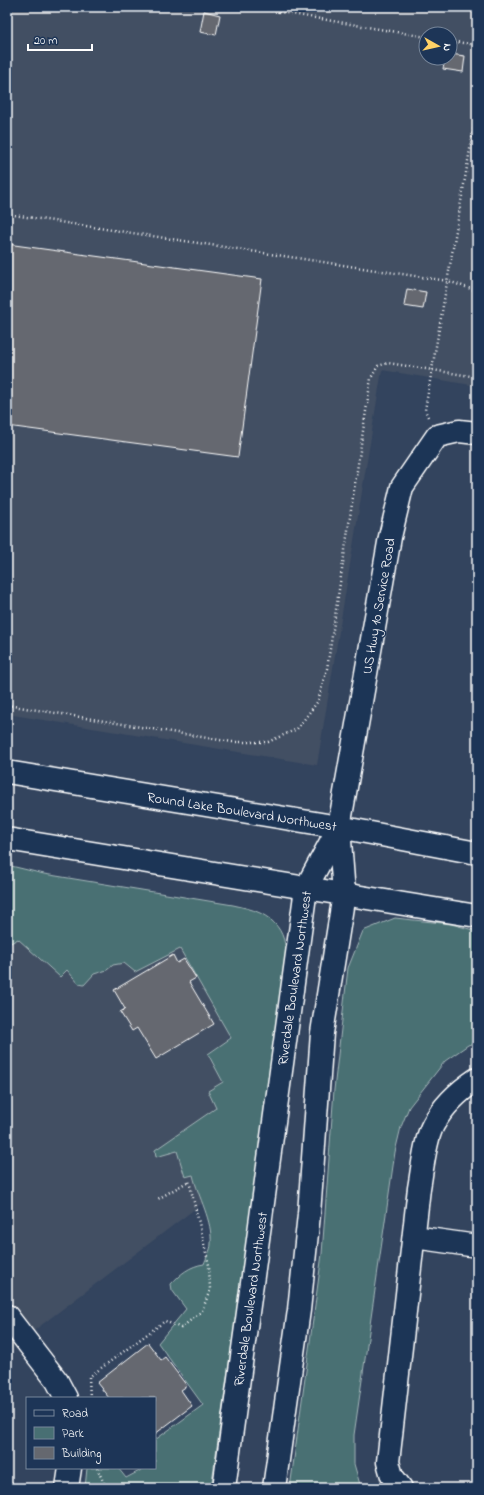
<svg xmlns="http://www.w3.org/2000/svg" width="484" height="1495" viewBox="0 0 484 1495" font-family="'Indie Flower',sans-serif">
<rect width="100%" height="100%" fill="#33445e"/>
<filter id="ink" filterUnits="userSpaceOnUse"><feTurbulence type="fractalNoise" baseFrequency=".025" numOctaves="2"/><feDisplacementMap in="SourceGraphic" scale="8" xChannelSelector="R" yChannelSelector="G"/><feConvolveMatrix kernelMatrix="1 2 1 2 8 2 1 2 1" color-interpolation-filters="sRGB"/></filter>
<g filter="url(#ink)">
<g fill="#424f63" fill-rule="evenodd">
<path d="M7 7H477V386L382 370 317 765 7 714ZM426 34H450V58H426Z"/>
<path d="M7 934 189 946 228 1015V1041L212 1196 7 1351Z"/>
</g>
<g fill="#486f73" stroke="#a4b7b9">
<path d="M7 865 44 874 233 905C242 907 252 909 260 913 291 928 287 956 284 985L211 1488H85L87 1468H118L126 1478 145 1468H155V1440L203 1405 158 1343 186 1309 172 1290 171 1284C180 1274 190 1266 204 1264 206 1258 211 1250 211 1244 213 1221 198 1197 193 1175L185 1177 177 1151 156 1157 155 1150 216 1108 208 1091 223 1082 208 1054 231 1038 180 949 135 972 124 963 113 965 107 970 94 974 84 985 79 984 67 970 60 977 18 939 7 945Z"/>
<path d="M395 918 451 924 477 931V1042L468 1045 445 1061 409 1107 401 1127 395 1152 354 1435V1464L361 1488H290L322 1254 334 1090 348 968 363 931Z"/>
</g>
<g fill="#65686f" stroke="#fff">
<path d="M204 11 220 15 216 35 200 32Z"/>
<path d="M450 54 465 56 463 72 443 69 445 58H450Z"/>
<path d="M7 244 262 279 238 457 7 426Z"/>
<path d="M407 289 426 292 423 309 404 306Z"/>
<path d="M173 955 177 963 184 959 196 978 189 982 214 1024 156 1059 137 1028 132 1031 120 1012 125 1009 114 990Z"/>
<path d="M148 1343 161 1360 165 1357 187 1386 181 1390 192 1406 155 1434V1398H109L97 1383Z"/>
</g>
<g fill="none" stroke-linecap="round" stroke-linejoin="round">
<g stroke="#fff" stroke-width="25">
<g id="minor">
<path d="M414 1237 477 1246"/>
<path d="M7 1316 57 1381 66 1398"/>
<path d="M67 1488 70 1468"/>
<path d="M224 1488 306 888 339 827"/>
<path d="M274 1488 299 1310 309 1214 322 1033 344 894 339 827 390 537 402 487 437 436 459 431 477 433"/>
<path d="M401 1488 392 1476 388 1462 419 1188C422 1172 425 1139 433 1125 443 1106 459 1091 477 1079"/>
</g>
</g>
<g stroke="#fff" stroke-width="25">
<g id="major">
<path d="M7 772 339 827 477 853"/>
<path d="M7 839 477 916"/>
</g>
</g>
<g stroke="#fff" stroke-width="2.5" stroke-dasharray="1 3" stroke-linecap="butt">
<path d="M251 7 426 37"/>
<path d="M450 41 477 45"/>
<path d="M7 214 448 281 477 291"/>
<path d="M428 417 425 410 477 109"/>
<path d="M7 705 232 742H268L297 729 318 701 327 669 371 378 378 366 388 363 477 377"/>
<path d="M90 1398 89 1377 165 1321 181 1328 202 1311 210 1290 209 1265 189 1181 156 1200"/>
<path d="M97 1468 106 1488"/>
</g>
<use href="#minor" stroke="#1d3557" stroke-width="22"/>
<use href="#major" stroke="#1d3557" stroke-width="22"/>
</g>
</g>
<g text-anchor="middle" stroke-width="3" stroke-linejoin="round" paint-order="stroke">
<g font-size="14" fill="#fff" stroke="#1d3557">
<text transform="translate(378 606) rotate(-80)" y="5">US Hwy 10 Service Road</text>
<text transform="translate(242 811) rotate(9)" y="5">Round Lake Boulevard Northwest</text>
<text transform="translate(294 978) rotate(-82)" y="5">Riverdale Boulevard Northwest</text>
<text transform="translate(250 1299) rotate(-82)" y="5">Riverdale Boulevard Northwest</text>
</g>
</g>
<rect width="484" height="1495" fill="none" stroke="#1d3557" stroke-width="24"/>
<rect x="12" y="12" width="460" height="1471" fill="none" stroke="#fff" stroke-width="1.5" filter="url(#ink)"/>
<rect x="26" y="1397" width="130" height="72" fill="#1d3557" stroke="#77869a"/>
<rect x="34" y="1410" width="20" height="6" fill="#1d3557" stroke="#77869a"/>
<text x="62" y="1417" font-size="12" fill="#ffffff">Road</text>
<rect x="34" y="1427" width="20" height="12" fill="#486f73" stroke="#77869a"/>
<text x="62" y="1437" font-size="12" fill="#ffffff">Park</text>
<rect x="34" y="1447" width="20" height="12" fill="#65686f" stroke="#77869a"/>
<text x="62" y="1457" font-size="12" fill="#ffffff">Building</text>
<g transform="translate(438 46) rotate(98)"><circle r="19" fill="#1d3557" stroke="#77869a"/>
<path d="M0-3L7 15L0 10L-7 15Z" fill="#ffd166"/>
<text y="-6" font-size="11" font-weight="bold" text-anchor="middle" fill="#ffffff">N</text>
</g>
<path d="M28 44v6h64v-6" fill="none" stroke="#ffffff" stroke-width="2"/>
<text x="34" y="44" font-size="12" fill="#ffffff" stroke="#1d3557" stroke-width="3" paint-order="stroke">20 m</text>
</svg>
